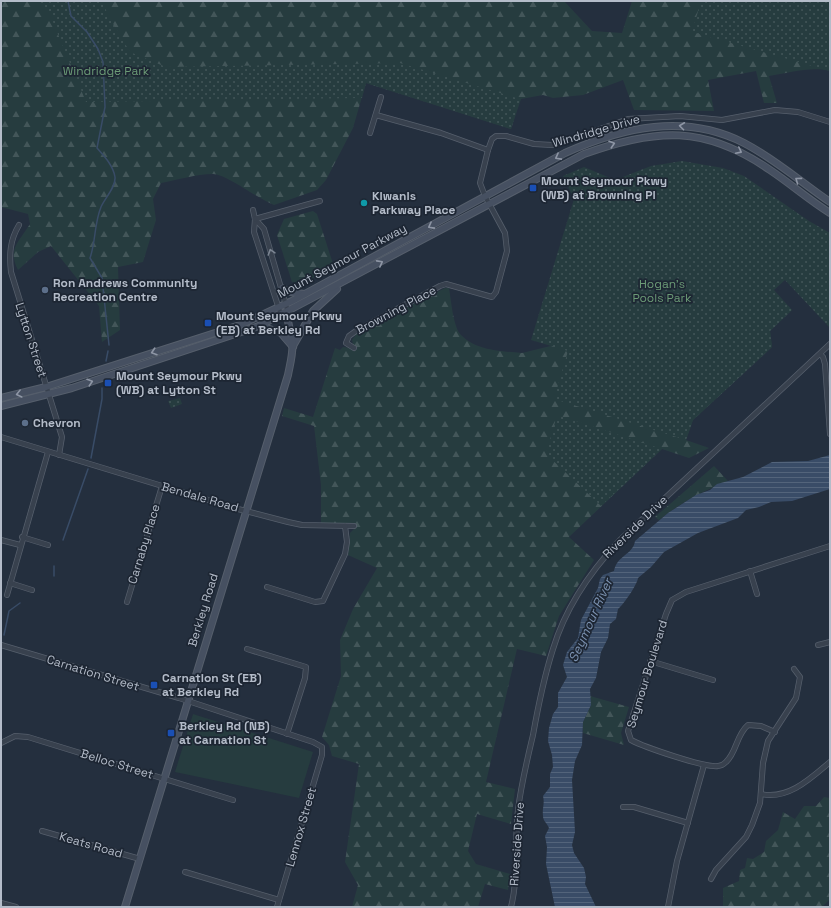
<svg xmlns="http://www.w3.org/2000/svg" width="831" height="908" viewBox="0 0 831 908" font-family="'Space Grotesk',sans-serif">
<defs>
<pattern id="forest-firs" width="22" height="20" patternUnits="userSpaceOnUse"><rect width="22" height="20" fill="#263c3f"/><path d="M5 1l3.5 6h-7zM16 11l3.5 6h-7z" fill="#435659"/></pattern>
<pattern id="park-dots" width="8" height="8" patternUnits="userSpaceOnUse"><rect width="8" height="8" fill="#263c3f"/><path d="M2 2h.1M6 6h.1" fill="none" stroke="#435659" stroke-width="1.8" stroke-linecap="round"/></pattern>
<pattern id="water-rules" width="6" height="5" patternUnits="userSpaceOnUse"><rect width="6" height="5" fill="#394c67"/><path d="M0 2.5h6" fill="none" stroke="#53647b"/></pattern>
</defs>
<rect width="100%" height="100%" fill="#242f3e"/>
<path fill="#263c3f" d="M193 714 313 752 299 798 175 772Z"/>
<g fill="url(#forest-firs)">
<path d="M1 1H564L592 31 622 33 632 1H830V71C812 66 788 73 769 76L777 103H764L756 71 708 80 714 111 634 110 623 80 583 95 553 98 543 95 521 99 511 129 366 83 353 128 326 180 317 190 274 205C258 199 226 174 213 174 196 174 178 180 161 183L153 199 156 220 143 262 118 267 120 330 102 342 99 306 51 246 38 252 18 270C7 249 19 242 30 224L28 214 1 207Z"/>
<path d="M313 211 317 214 334 267 301 284 292 282 277 235 284 219Z"/>
<path d="M445 288H449C451 299 453 327 461 335 477 351 501 351 522 353L770 292 792 310 770 331 772 347 693 420 686 440 709 448 689 458 662 449 569 537 594 560 559 616 546 656 517 649 486 782 515 789 511 824 477 814 468 851 476 864 510 874 508 890 485 884 478 907H352L358 885 345 862 359 764 332 756 329 745 322 737 341 676 340 640 353 609 377 568 348 555 350 533 354 529V523H321V485L314 426 282 416 284 408 313 417 335 348 340 350 343 347 352 348 353 344 352 340 357 333Z"/>
<path d="M714 466 728 481C703 491 680 503 659 520L655 517Z"/>
<path d="M590 696 629 707 621 733 624 745 583 733V722L591 705Z"/>
<path d="M824 797 830 798V899L822 907H723V888L739 881 740 870 745 868 747 858 753 859 764 852 766 841 778 830 783 812 795 819 804 806H816Z"/>
</g>
<g fill="url(#park-dots)">
<path d="M35 1H102L109 17 130 52 166 67 400 63 520 99 511 129 366 83 362 98 86 102 48 10Z"/>
<path d="M701 1H830V71L692 32Z"/>
<path d="M682 161 723 168 744 176 809 221 830 233V328L785 280 774 290 792 310 770 331 772 347 693 420 686 440 554 399 568 351 531 340 574 199 563 176 584 167 615 180 651 166Z"/>
<path d="M180 398 182 404 171 408 168 401Z"/>
<path d="M557 415 662 449 601 506 546 454Z"/>
</g>
<path fill="url(#water-rules)" d="M830 455V489L792 501 771 502 759 507 746 510 738 518 698 533 664 552 651 567 638 578C637 585 624 604 618 609L616 619 610 624 608 638 601 652 596 678 590 689 591 705 583 722 582 745 575 761 572 780 575 832 572 845 574 853 584 868 586 877 585 884 596 907H555L546 864 547 847 545 836 549 828C547 823 543 821 543 816 542 808 545 804 543 796L550 787V774L553 767 552 755 548 741 549 728 553 714 558 707V693L567 677 563 665 567 652 578 638 581 620 598 588 600 579 603 575 614 571C617 555 633 555 635 541L668 513 696 495 710 490 717 484 743 477 772 462 808 461Z"/>
<g fill="none" stroke-linecap="round" stroke-linejoin="round">
<g stroke="#394c67" stroke-width="1.5">
<path d="M68 1 71 16 87 32 98 49 103 62 105 107 97 148C104 156 113 165 115 177 116 187 105 198 101 207 94 224 96 241 90 258L102 278 109 345"/>
<path d="M106 361 108 351"/>
<path d="M91 458 102 399V388"/>
<path d="M63 540 88 469"/>
<path d="M54 576V566"/>
<path d="M4 635 9 611 20 603"/>
</g>
<g stroke="#565f6c" stroke-width="6">
<g id="street">
<path d="M376 115 441 133 488 150 492 139 496 136H506L534 144 552 145 561 143 628 119 680 116 722 120 775 110 798 112 830 122"/>
<path d="M370 133 381 97"/>
<path d="M253 210 255 219 264 229 288 312"/>
<path d="M255 219 254 232 281 315"/>
<path d="M255 219 320 201"/>
<path d="M19 225C10 240 9 254 11 272L62 437 59 455"/>
<path d="M354 348 346 343 349 336 356 331 440 286 446 284 492 297 496 292 507 251 505 233 485 196 480 183 488 150"/>
<path d="M820 354 823 357 825 364 830 434"/>
<path d="M1 437 238 509 288 522 302 525 354 526"/>
<path d="M22 537 48 545"/>
<path d="M1 540 20 545"/>
<path d="M750 571 757 594"/>
<path d="M10 583 32 590"/>
<path d="M267 587 315 602 323 601 345 554 347 542 345 526"/>
<path d="M7 595 48 452"/>
<path d="M127 602 162 486"/>
<path d="M1 645 179 698 313 742 322 747V755L277 907"/>
<path d="M818 645 830 642"/>
<path d="M247 649 306 667 305 678 287 734"/>
<path d="M650 661 713 680"/>
<path d="M775 732 761 726 748 725C736 735 737 752 726 762 724 764 720 766 718 766 705 768 644 747 631 740L628 731 666 614 672 600 686 592 830 546"/>
<path d="M1 743 15 736 28 737 233 800"/>
<path d="M761 794C788 800 810 779 830 762"/>
<path d="M623 807H634L688 823"/>
<path d="M42 831 140 859"/>
<path d="M185 872 279 900"/>
<path d="M711 879 716 870 746 837 752 825 760 803 763 763 768 741 796 698 800 677 794 669"/>
<path d="M1 903 16 907"/>
<path d="M511 907C519 875 514 843 518 810 521 785 527 760 533 735 538 707 544 677 553 649 565 609 590 572 619 541L830 344"/>
<path d="M668 907 677 861 704 765"/>
</g>
</g>
<g stroke="#565f6c" stroke-width="8">
<g id="secondary">
<path d="M282 288 290 292 304 294"/>
<path d="M259 326 280 332 293 347"/>
<path d="M293 346 313 311 337 289"/>
<path d="M1 398 46 387 240 325 292 301 565 153C623 127 685 113 744 143 775 159 802 183 830 202"/>
<path d="M1 406 72 388 259 326 584 154C656 128 705 125 770 170 791 184 809 200 830 213"/>
<path d="M125 907 288 375C290 364 294 351 292 340 291 330 286 322 288 312"/>
</g>
</g>
<use href="#street" stroke="#38414e" stroke-width="4.5"/>
<use href="#secondary" stroke="#465061" stroke-width="6"/>
</g>
<defs><path id="oneway-chevron" d="M-2-3.5L2.5 0L-2 3.5" fill="none" stroke-width="1.6" stroke-linecap="round" stroke-linejoin="round"/></defs>
<g stroke="#8e96a5">
<use href="#oneway-chevron" transform="translate(682 126) rotate(-173)"/>
<use href="#oneway-chevron" transform="translate(612 144) rotate(-18)"/>
<use href="#oneway-chevron" transform="translate(739 151) rotate(27)"/>
<use href="#oneway-chevron" transform="translate(558 157) rotate(152)"/>
<use href="#oneway-chevron" transform="translate(798 180) rotate(-144)"/>
<use href="#oneway-chevron" transform="translate(431 226) rotate(152)"/>
<use href="#oneway-chevron" transform="translate(380 263) rotate(-28)"/>
<use href="#oneway-chevron" transform="translate(154 352) rotate(162)"/>
<use href="#oneway-chevron" transform="translate(90 382) rotate(-18)"/>
<use href="#oneway-chevron" transform="translate(19 394) rotate(166)"/>
</g>
<use stroke="#7c8592" href="#oneway-chevron" transform="translate(271 252) rotate(-107)"/>
<g fill="#1a4fb4" stroke="#1d2633" stroke-width="1.5">
<rect x="529" y="184" width="8" height="8" rx="2"/>
<rect x="204" y="319" width="8" height="8" rx="2"/>
<rect x="104" y="379" width="8" height="8" rx="2"/>
<rect x="150" y="681" width="8" height="8" rx="2"/>
<rect x="167" y="729" width="8" height="8" rx="2"/>
</g>
<circle fill="#0f9aa8" stroke="#1d2633" stroke-width="1.5" cx="364" cy="203" r="4"/>
<g fill="#5c6f8a" stroke="#1d2633" stroke-width="1.5">
<circle cx="45" cy="290" r="4"/>
<circle cx="25" cy="423" r="4"/>
</g>
<g text-anchor="middle" stroke-width="3.5" stroke-linejoin="round" paint-order="stroke">
<g font-size="12" fill="#6b9a76" stroke="#1d2633">
<text x="106" y="75">Windridge Park</text>
<text x="662" y="288">Hogan's<tspan x="662" dy="14">Pools Park</tspan></text>
</g>
<g font-size="12" fill="#b4bcc9" stroke="#1d2633">
<text transform="translate(596 131) rotate(-16)" y="4">Windridge Drive</text>
<text transform="translate(342 261) rotate(-28)" y="4">Mount Seymour Parkway</text>
<text transform="translate(396 310) rotate(-28)" y="4">Browning Place</text>
<text transform="translate(31 340) rotate(72)" y="4">Lytton Street</text>
<text transform="translate(200 497) rotate(16)" y="4">Bendale Road</text>
<text transform="translate(635 527) rotate(-44)" y="4">Riverside Drive</text>
<text transform="translate(144 544) rotate(-73)" y="4">Carnaby Place</text>
<text transform="translate(203 610) rotate(-73)" y="4">Berkley Road</text>
<text transform="translate(93 673) rotate(17)" y="4">Carnation Street</text>
<text transform="translate(647 674) rotate(-73)" y="4">Seymour Boulevard</text>
<text transform="translate(117 764) rotate(17)" y="4">Belloc Street</text>
<text transform="translate(301 827) rotate(-74)" y="4">Lennox Street</text>
<text transform="translate(517 844) rotate(-86)" y="4">Riverside Drive</text>
<text transform="translate(91 845) rotate(16)" y="4">Keats Road</text>
</g>
<g font-size="12" font-weight="bold" fill="#b4bcc9" stroke="#1d2633" text-anchor="start">
<text x="541" y="185">Mount Seymour Pkwy<tspan x="541" dy="14">(WB) at Browning Pl</tspan></text>
<text x="372" y="200">Kiwanis<tspan x="372" dy="14">Parkway Place</tspan></text>
<text x="53" y="287">Ron Andrews Community<tspan x="53" dy="14">Recreation Centre</tspan></text>
<text x="216" y="320">Mount Seymour Pkwy<tspan x="216" dy="14">(EB) at Berkley Rd</tspan></text>
<text x="116" y="380">Mount Seymour Pkwy<tspan x="116" dy="14">(WB) at Lytton St</tspan></text>
<text x="33" y="427">Chevron</text>
<text x="162" y="682">Carnation St (EB)<tspan x="162" dy="14">at Berkley Rd</tspan></text>
<text x="179" y="730">Berkley Rd (NB)<tspan x="179" dy="14">at Carnation St</tspan></text>
</g>
<g font-size="13" font-style="italic" fill="#7c92b1" stroke="#1d2633">
<text transform="translate(590 620) rotate(-66)" y="5">Seymour River</text>
</g>
</g>
<rect width="831" height="908" fill="none" stroke="#b4bcc9" stroke-width="4"/>
</svg>
